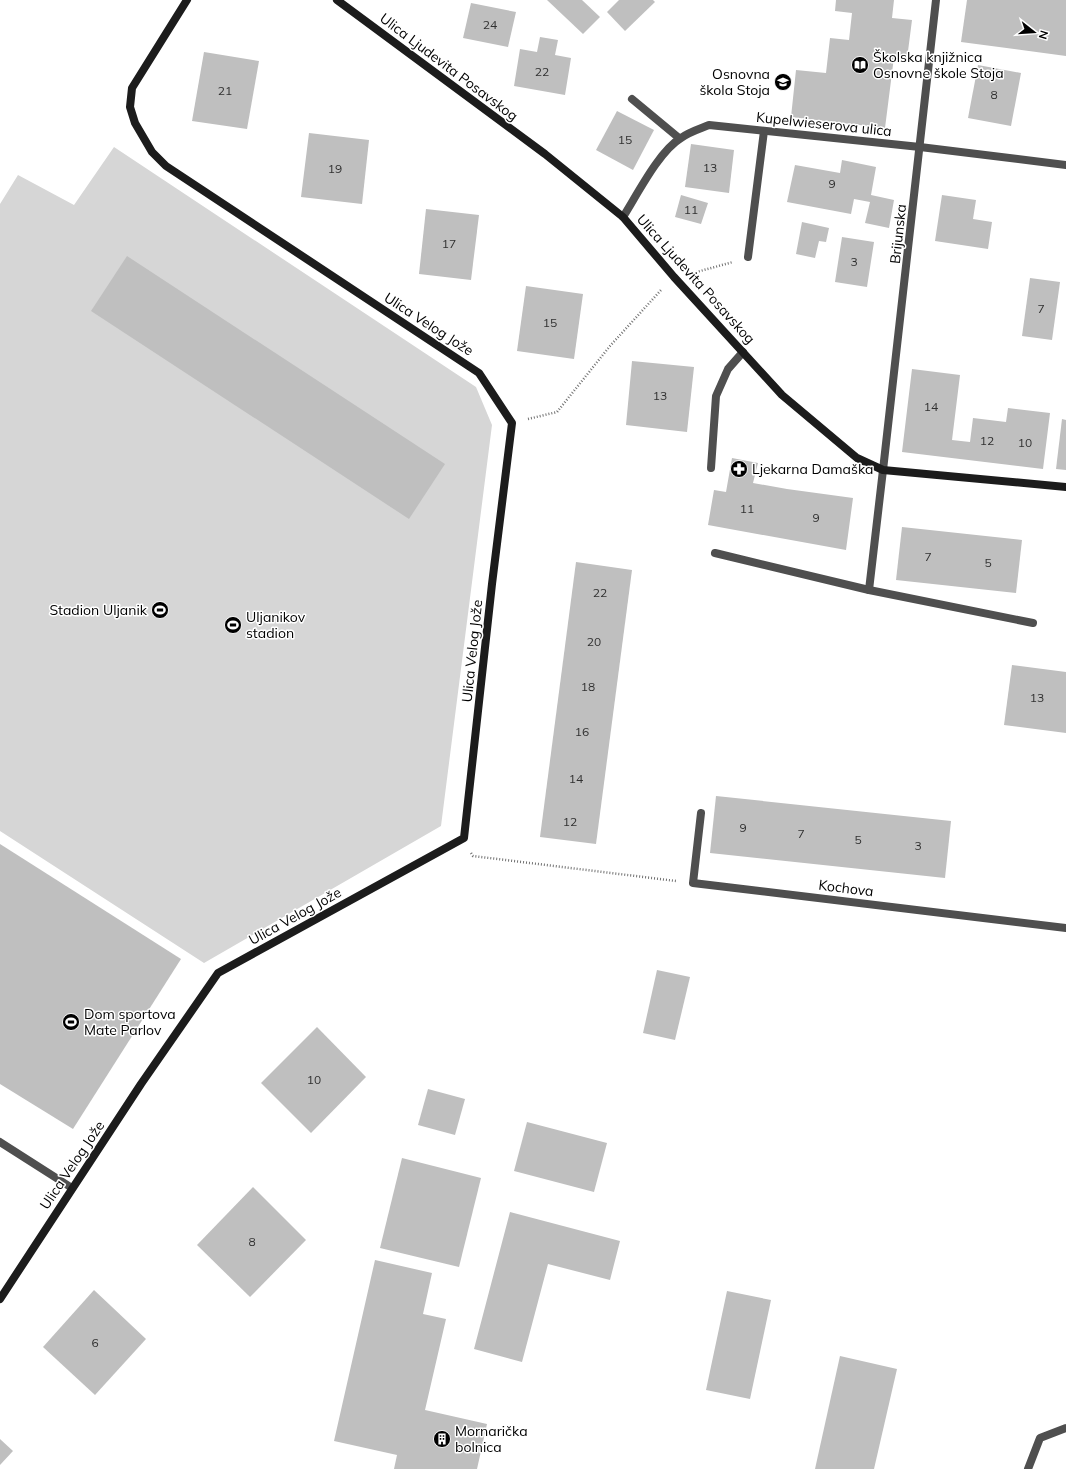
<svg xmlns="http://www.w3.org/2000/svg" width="1066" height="1469" viewBox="0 0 1066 1469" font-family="Mulish,sans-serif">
<rect width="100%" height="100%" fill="#fff"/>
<path fill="#d6d6d6" d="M114 147 476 387 492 425 441 826 204 963 0 831V204L18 175 74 205Z"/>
<g fill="#bfbfbf">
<path d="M547 0H582L600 17 583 34Z"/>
<path d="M619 0H653L655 2 625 31 607 12Z"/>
<path d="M836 0H894L892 18 912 20 907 59 894 57 885 128 791 117 796 70 826 73 830 38 849 40 852 13 835 11Z"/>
<path d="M967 0H1066V56L961 42Z"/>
<path d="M471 3 516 12 508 47 463 38Z"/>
<path d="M540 37 558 40 555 55 571 58 565 95 514 86 520 49 537 52Z"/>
<path d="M204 52 259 61 247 129 192 121Z"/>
<path d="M978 65 1021 73 1011 126 968 118Z"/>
<path d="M617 111 654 130 633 170 596 150Z"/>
<path d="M309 133 369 140 362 204 301 197Z"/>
<path d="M691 144 734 150 729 193 685 187Z"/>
<path d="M842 160 876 167 871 195 894 200 889 228 865 223 870 202 854 199 851 214 787 202 795 165 840 173Z"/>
<path d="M681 195 708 203 701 224 675 217Z"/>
<path d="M942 195 976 200 973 219 992 222 988 249 935 241Z"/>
<path d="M426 209 479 215 471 280 419 274Z"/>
<path d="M802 222 829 228 826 242 819 241 815 258 796 254Z"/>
<path d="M842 237 874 242 867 287 835 282Z"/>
<path d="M127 256 445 464 409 519 91 311Z"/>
<path d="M1030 278 1060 282 1052 340 1022 336Z"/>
<path d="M526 286 583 294 574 359 517 351Z"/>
<path d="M632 361 694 367 687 432 626 425Z"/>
<path d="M912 369 960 375 952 440 970 442 973 418 1006 422 1008 408 1050 413 1043 469 902 452Z"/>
<path d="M1062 419 1066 420V470L1056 469Z"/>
<path d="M732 458 758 463 753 483 787 489 853 498 846 550 708 525 714 490 726 492Z"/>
<path d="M902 527 1022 540 1016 593 896 580Z"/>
<path d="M576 562 632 570 596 844 540 837Z"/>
<path d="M1012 665 1066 672V733L1004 725Z"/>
<path d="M716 796 951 821 945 878 710 853Z"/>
<path d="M0 844 181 959 73 1129 0 1084Z"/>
<path d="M657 970 690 977 675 1040 643 1033Z"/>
<path d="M317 1027 366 1077 311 1133 261 1083Z"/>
<path d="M428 1089 465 1099 455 1135 418 1125Z"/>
<path d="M527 1122 607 1143 594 1192 514 1171Z"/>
<path d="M402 1158 481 1178 459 1267 380 1248Z"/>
<path d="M253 1187 306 1240 250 1297 197 1245Z"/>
<path d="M510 1212 620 1241 610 1280 548 1264 522 1362 474 1349Z"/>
<path d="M375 1260 432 1273 423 1314 446 1319 425 1410 487 1424 477 1469H394L397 1455 334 1441Z"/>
<path d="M94 1290 146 1339 95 1395 43 1347Z"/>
<path d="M727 1291 771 1300 750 1399 706 1390Z"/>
<path d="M840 1356 897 1369 874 1469H815Z"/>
<path d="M0 1439 13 1451 0 1465Z"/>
</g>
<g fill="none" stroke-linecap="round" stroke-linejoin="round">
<g stroke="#717171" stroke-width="2.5" stroke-dasharray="1 2" stroke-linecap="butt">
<path d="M693 273 733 262"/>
<path d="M528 419 557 412 610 346 662 289"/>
<path d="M471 853 473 856 676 881"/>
</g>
<g stroke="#4f4f4f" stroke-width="8">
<path d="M632 99 679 138"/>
<path d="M748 257 764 131"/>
<path d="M711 468 716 396 728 369 743 352"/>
<path d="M715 553 869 590 1033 623"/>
<path d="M869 590 883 470"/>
<path d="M1028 1469 1040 1438 1066 1428"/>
</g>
<g stroke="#4f4f4f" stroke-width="8">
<path d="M623 217C637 195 659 151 681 138 689 132 699 129 709 125L920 147 1066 165"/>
<path d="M883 470 936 0"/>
<path d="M701 813 693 883 1066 928"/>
<path d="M0 1142 72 1188"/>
</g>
<g stroke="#1c1c1c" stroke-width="8">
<path d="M337 0 545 154 623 217 674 277 782 395 857 458 883 470 1066 487"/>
<path d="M0 1299 141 1084 218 973 464 838 492 584 512 423 479 373 166 166 152 152 135 123 130 107 132 88 187 0"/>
</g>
</g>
<defs>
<g id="library-disc" transform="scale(0.9)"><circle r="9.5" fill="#000" stroke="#fff"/><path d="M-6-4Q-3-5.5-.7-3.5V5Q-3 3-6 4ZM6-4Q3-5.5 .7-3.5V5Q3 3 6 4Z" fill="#fff"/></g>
<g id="school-disc" transform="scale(0.9)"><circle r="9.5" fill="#000" stroke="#fff"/><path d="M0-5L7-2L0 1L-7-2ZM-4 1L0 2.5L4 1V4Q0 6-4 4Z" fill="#fff"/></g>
<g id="pharmacy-disc" transform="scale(0.9)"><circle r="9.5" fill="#000" stroke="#fff"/><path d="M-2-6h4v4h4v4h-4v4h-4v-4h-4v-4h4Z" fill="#fff"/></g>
<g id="stadium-disc" transform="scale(0.9)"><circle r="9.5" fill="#000" stroke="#fff"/><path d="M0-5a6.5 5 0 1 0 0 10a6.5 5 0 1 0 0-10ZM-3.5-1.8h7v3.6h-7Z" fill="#fff"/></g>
<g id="building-disc" transform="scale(0.9)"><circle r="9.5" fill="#000" stroke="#fff"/><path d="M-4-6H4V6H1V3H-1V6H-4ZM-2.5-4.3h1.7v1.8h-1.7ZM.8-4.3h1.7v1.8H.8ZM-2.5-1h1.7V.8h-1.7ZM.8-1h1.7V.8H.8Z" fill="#fff"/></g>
</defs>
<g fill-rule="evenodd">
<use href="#library-disc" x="860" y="65"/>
<use href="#school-disc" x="783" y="82"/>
<use href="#pharmacy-disc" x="739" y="469"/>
<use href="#stadium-disc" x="160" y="610"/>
<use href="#stadium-disc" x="233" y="625"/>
<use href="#stadium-disc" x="71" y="1022"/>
<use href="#building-disc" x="442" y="1439"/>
</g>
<g text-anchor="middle" stroke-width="3" stroke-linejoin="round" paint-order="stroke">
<g font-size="12" fill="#303030">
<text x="490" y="29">24</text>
<text x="542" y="76">22</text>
<text x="225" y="95">21</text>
<text x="994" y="99">8</text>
<text x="625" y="144">15</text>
<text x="710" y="172">13</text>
<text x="335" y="173">19</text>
<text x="832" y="188">9</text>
<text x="691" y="214">11</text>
<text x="449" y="248">17</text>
<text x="854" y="266">3</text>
<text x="1041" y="313">7</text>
<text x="550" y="327">15</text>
<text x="660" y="400">13</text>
<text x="931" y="411">14</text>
<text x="987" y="445">12</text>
<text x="1025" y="447">10</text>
<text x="747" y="513">11</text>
<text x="816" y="522">9</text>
<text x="928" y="561">7</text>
<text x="988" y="567">5</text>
<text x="600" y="597">22</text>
<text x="594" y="646">20</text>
<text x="588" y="691">18</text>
<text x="1037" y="702">13</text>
<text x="582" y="736">16</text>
<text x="576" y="783">14</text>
<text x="570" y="826">12</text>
<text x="743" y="832">9</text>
<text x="801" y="838">7</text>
<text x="858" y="844">5</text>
<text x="918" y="850">3</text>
<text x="314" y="1084">10</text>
<text x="252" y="1246">8</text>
<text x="95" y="1347">6</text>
</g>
<g font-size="14" fill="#000" stroke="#fff" text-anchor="start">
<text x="873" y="62">Školska knjižnica<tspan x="873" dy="16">Osnovne škole Stoja</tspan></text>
<text x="770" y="79" text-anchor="end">Osnovna<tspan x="770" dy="16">škola Stoja</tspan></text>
<text x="752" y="474">Ljekarna Damaška</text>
<text x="147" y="615" text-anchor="end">Stadion Uljanik</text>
<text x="246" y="622">Uljanikov<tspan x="246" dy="16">stadion</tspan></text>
<text x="84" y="1019">Dom sportova<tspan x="84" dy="16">Mate Parlov</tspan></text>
<text x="455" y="1436">Mornarička<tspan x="455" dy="16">bolnica</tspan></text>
</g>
<g font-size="14" fill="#000" stroke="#fff">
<text transform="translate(449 67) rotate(37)" y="5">Ulica Ljudevita Posavskog</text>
<text transform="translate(824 124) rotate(6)" y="5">Kupelwieserova ulica</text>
<text transform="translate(898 234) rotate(-84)" y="5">Brijunska</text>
<text transform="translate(696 279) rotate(48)" y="5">Ulica Ljudevita Posavskog</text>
<text transform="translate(429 324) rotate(33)" y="5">Ulica Velog Jože</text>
<text transform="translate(472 651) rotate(-84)" y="5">Ulica Velog Jože</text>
<text transform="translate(846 888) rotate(7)" y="5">Kochova</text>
<text transform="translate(295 916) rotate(-29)" y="5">Ulica Velog Jože</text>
<text transform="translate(72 1165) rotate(-56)" y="5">Ulica Velog Jože</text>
</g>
</g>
<g transform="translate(1034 32) rotate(107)" stroke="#ffffff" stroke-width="3" paint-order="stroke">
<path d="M0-3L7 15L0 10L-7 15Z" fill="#000000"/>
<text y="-6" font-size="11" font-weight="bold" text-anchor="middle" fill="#000000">N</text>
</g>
</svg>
